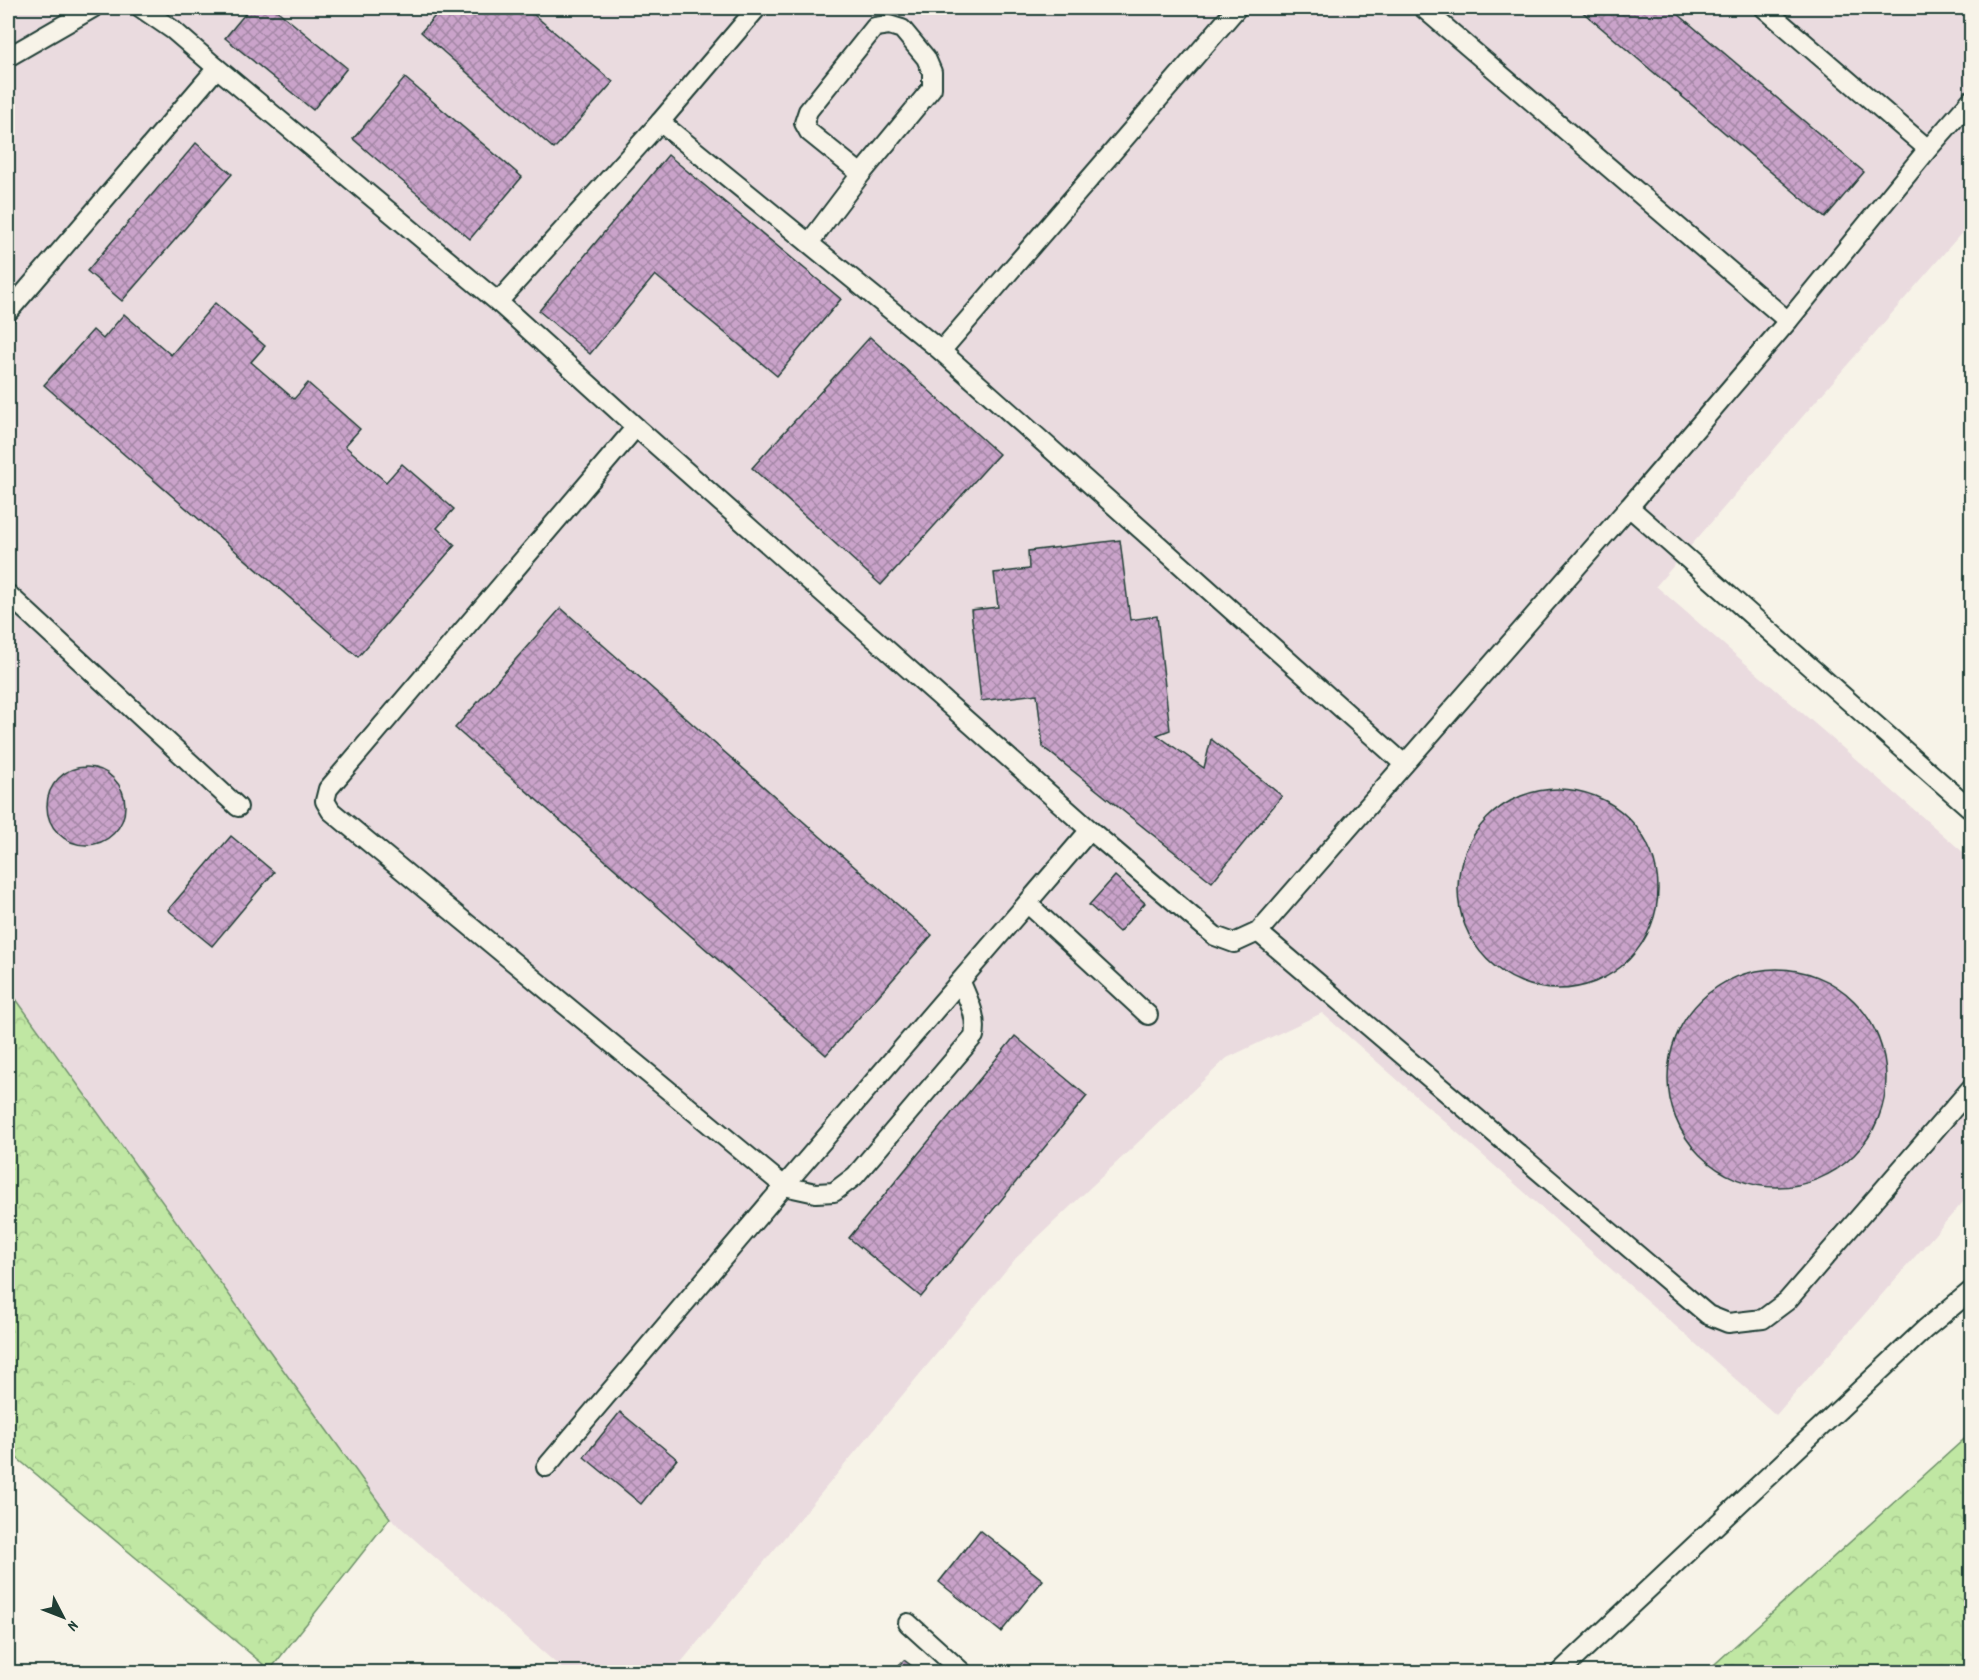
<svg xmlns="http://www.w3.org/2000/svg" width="1979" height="1680" viewBox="0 0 1979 1680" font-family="Dekko,sans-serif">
<defs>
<pattern id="forest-crowns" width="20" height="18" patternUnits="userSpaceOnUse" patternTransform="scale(1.5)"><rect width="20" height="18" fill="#c0e7a3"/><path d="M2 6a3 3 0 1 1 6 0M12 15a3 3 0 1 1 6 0" fill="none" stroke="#a5c78d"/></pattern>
<pattern id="building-cross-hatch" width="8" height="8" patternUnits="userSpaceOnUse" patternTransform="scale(1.5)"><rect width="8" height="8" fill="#caa3ca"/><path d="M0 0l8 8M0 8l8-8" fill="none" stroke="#a386a5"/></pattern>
</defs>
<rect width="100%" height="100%" fill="#f7f3e8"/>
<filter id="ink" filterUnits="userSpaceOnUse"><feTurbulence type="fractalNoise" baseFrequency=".0167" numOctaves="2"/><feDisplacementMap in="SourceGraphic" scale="12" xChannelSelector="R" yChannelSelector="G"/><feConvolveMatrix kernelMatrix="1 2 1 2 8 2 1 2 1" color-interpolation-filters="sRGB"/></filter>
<g filter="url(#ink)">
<path fill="#eadbdf" d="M8 8H1971V222L1656 586 1971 859V1193L1776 1415 1322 1013 1227 1058 1016 1258 673 1672H566L390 1518 8 988Z"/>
<g fill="url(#forest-crowns)" stroke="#70926c" stroke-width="1.5">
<path d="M8 988 390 1518 270 1670 12 1454 8 1458Z"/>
<path d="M1971 1433V1672H1706Z"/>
</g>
<g fill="url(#building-cross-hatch)" stroke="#1f3d34" stroke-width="1.5">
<path d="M250 8H274L347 68 313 110 225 38Z"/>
<path d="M442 8H526L613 82 554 149 421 32Z"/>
<path d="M1578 8H1671L1864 172 1825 218Z"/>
<path d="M405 78 522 177 470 239 353 139Z"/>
<path d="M196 143 232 174 122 301 87 271Z"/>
<path d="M668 155 841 299 777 376 655 275 590 354 539 311Z"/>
<path d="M215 303 265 346 251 362 294 399 308 383 360 429 345 446 386 482 402 464 454 509 437 528 455 545 358 657 44 385 93 330 103 339 124 314 171 355Z"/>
<path d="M870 337 999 454 881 585 752 468Z"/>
<path d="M1120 540 1130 620 1157 616 1170 730 1157 735 1204 768 1211 739 1282 796 1212 882 1043 747 1037 694 981 701 971 610 998 607 994 573 1029 569 1028 551Z"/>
<path d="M561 608 932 935 826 1055 455 728Z"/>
<circle cx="86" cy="806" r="39"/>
<circle cx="1558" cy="889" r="100"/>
<path d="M231 836 274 872 212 946 168 910Z"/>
<path d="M1115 876 1145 903 1119 932 1089 905Z"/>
<circle cx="1777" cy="1078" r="109"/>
<path d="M1015 1036 1087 1096 921 1297 849 1238Z"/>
<path d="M620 1412 677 1459 641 1504 584 1457Z"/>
<path d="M980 1530 1043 1580 1001 1632 939 1582Z"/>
<path d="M904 1660 920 1672H892Z"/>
</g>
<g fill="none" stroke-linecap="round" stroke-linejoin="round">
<g stroke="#1f3d34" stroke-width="22">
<g id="service">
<path d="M141 8 173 30 217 68"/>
<path d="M1423 8 1788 321"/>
<path d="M1764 8 1928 149"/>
<path d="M8 57 93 8"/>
<path d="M660 122 941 351 1404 764"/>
<path d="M809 243 861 174 809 132 804 123 808 111 875 27 889 25 902 29 926 58 932 72V88L861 174"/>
<path d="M498 302 660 122 757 8"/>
<path d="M8 312 217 68 498 302 636 427"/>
<path d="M941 351 1237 8"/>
<path d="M1629 507 1788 321 1928 149 1972 99"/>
<path d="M8 594 238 807"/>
<path d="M1028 904 1148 1015"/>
<path d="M1258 932 1708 1315 1728 1323 1763 1319 1787 1301 1972 1087"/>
<path d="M961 982C968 1000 978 1017 974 1036L855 1176 834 1192 816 1193 784 1186 331 811 325 801 328 789 636 427 1090 830"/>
<path d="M546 1467 784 1186 1090 830 1215 936 1234 943 1258 932 1629 507 1972 810"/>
<path d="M908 1623 962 1672"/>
<path d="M1560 1672 1925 1329 1972 1290"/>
</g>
</g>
<use href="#service" stroke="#f7f3e8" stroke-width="18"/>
</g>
</g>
<rect width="1979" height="1680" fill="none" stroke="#f7f3e8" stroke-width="30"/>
<rect x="15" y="15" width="1949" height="1650" fill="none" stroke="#1f3d34" stroke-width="2" filter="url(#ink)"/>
<g transform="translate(63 1617) rotate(132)" stroke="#f7f3e8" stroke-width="4.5" paint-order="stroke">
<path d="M0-4.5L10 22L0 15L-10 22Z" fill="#1f3d34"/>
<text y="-9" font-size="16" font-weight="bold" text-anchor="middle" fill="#1f3d34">N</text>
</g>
</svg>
